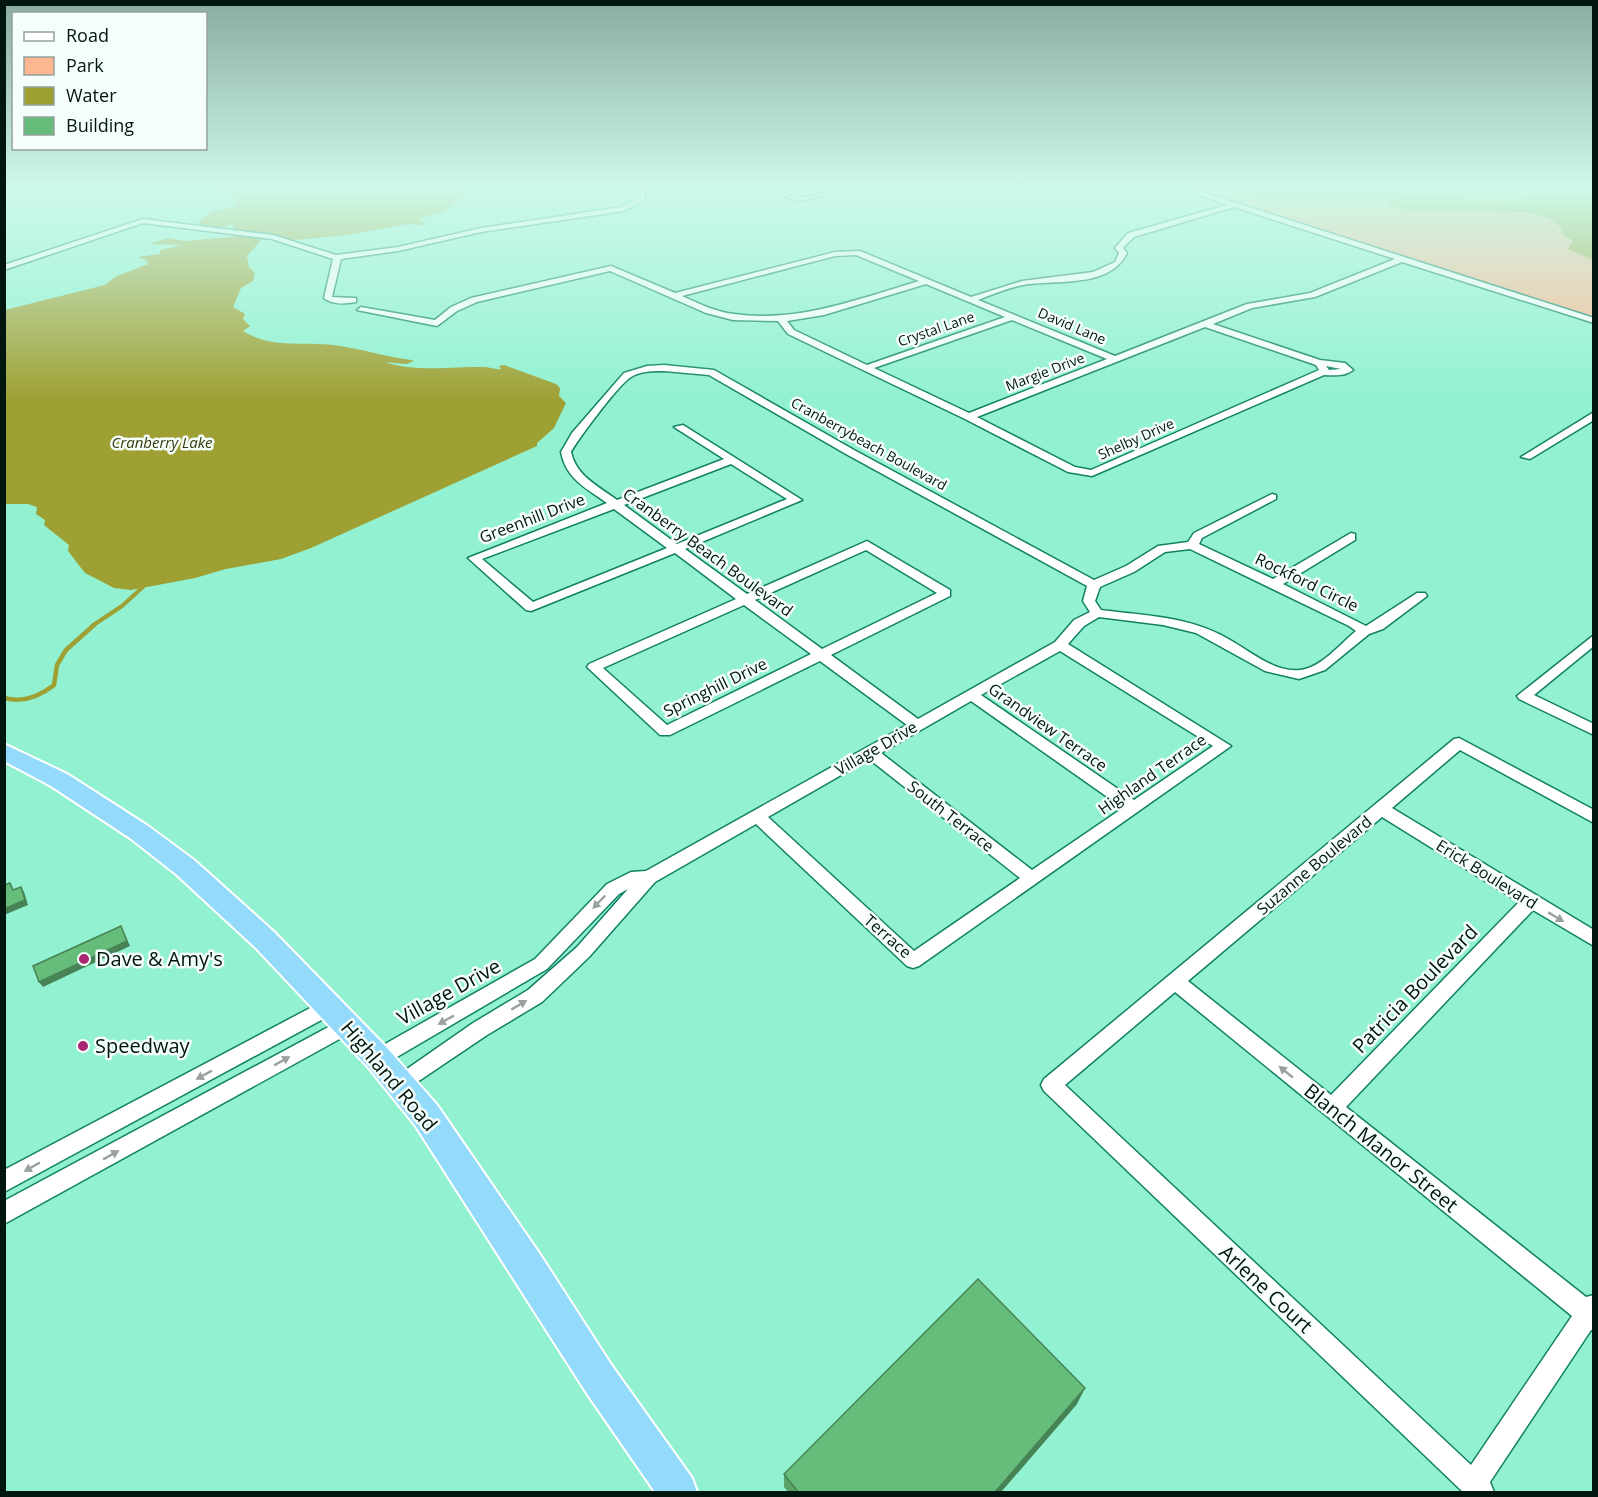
<svg xmlns="http://www.w3.org/2000/svg" width="1598" height="1497" viewBox="0 0 1598 1497" font-family="'Open Sans',sans-serif">
<rect width="100%" height="100%" fill="#91f1d0"/>
<path fill="#fcb791" d="M1193 190H1593V319Z"/>
<g fill="#9fa034">
<path d="M227 190H461L465 195 445 211 419 219 425 224 423 225 408 224 347 235 294 240 235 229 232 224 224 227 201 226 199 221 211 212 236 205V199L227 194 208 196 211 192Z"/>
<path d="M1239 190H1454L1456 195C1491 211 1521 197 1557 194L1559 190H1593V260L1568 249 1573 241 1561 233 1563 229 1549 218 1526 212 1411 211 1386 205 1388 202 1398 200 1390 197 1270 199Z"/>
<path d="M241 236 263 238 247 256 249 267 255 273 253 281 241 288 233 307 245 314 243 319 250 326 243 331C272 349 302 341 333 345 360 348 385 357 411 360L414 361 406 364 385 362C417 373 450 366 483 367 490 367 495 370 501 369L499 366 504 365 556 384 560 388 559 396 566 403 554 428 537 443V446L311 548 281 559 226 569 195 578 131 590 114 588 85 573 68 551 69 545 44 525 45 520 36 514 37 507 28 504H5V310L105 285 115 277 148 264 146 260 138 257 160 254V250L183 245 149 244 169 238 185 241Z"/>
</g>
<g fill="none" stroke-linecap="round" stroke-linejoin="round">
<path stroke="#9fa034" stroke-width="4" d="M92 626 122 606 143 587"/>
<path stroke="#9fa034" stroke-width="4.5" d="M4 698C23 703 39 697 54 685L57 665 66 650 94 625"/>
<g stroke="#118165" stroke-width="3">
<g id="minor">
<path d="M639 190H645L644 200 624 211 481 232 398 251 341 259 332 297 356 298V302C345 304 333 305 324 298L333 259 272 239 143 223 4 270V265L143 219 273 235 336 255 398 247 481 228 622 207 639 198Z"/>
<path d="M767 190C779 190 790 197 801 197 817 196 833 190 850 190L799 201Z"/>
<path d="M1186 190H1196L1594 318V323L1402 262 1315 297 1252 308 1213 324 1320 360 1345 363 1353 370C1344 377 1334 375 1324 375L1092 476 1068 472 965 419 788 334 778 321 733 320 706 313 610 271 477 302 457 311 437 326 357 310 361 307 435 320 451 307 471 298 611 266 675 293 835 252 860 251 971 297 1022 281 1093 272 1115 262 1119 253 1115 248 1128 233 1227 205ZM1234 207 1395 259 1310 293 1247 304 1115 356 978 300C993 294 1008 288 1023 285 1057 279 1109 289 1127 253L1123 248 1134 237ZM856 255 919 281C858 299 798 323 734 314 715 312 698 303 682 296L835 256ZM926 284 1005 317 867 365 794 330 787 321 824 315ZM1012 320 1107 359 969 413 874 368ZM1205 327 1316 365 1319 370 1091 470 1075 467 977 417ZM1326 366 1341 369 1329 370Z"/>
<path d="M664 365 714 370 854 450 1094 580 1126 566 1158 546 1188 542 1194 533 1272 494 1276 495V499L1202 538 1199 544 1273 579 1351 533 1355 534V540L1283 584 1366 626 1417 593H1425L1427 596 1383 629 1369 634 1325 670 1299 679 1265 671 1196 633 1163 625 1099 617 1084 626 1068 644 1231 746 919 966 913 968 907 966 756 824 655 882 589 957 542 1002 487 1035 401 1093 394 1090 391 1084 394 1078 473 1023 528 990 577 947 628 889 619 894 547 969 385 1064 378 1067 371 1064 368 1058 371 1052 535 959 607 884 631 872 646 871 907 725 820 661 670 735H660L587 667 589 664 736 599 675 553 531 611 526 610 468 558 607 503C586 488 566 479 561 452L572 433 624 373 647 366ZM664 371 709 375 846 454 1087 586 1083 601 1090 612 1074 620 1055 642 918 719 831 655 950 596V590L867 541 747 594 685 549 802 500 683 425 674 427 724 459 617 500C597 485 577 477 571 452 579 438 619 384 631 377 640 371 654 371 664 371ZM731 464 787 499 677 544 624 505ZM614 509 667 548 533 602 482 559ZM1190 549 1349 626 1356 631C1340 644 1321 668 1300 670 1275 673 1250 651 1230 640 1190 616 1146 616 1101 610L1095 601 1100 587 1134 572 1165 552ZM866 550 937 593 822 649 755 600ZM744 605 811 654 667 725 603 668ZM1060 651 1213 746 1134 800 981 695ZM971 701 1123 808 1032 870 881 753ZM869 759 1020 878 914 951 768 817Z"/>
<path d="M1594 412V420L1530 459 1521 457Z"/>
<path d="M1594 635V646L1534 695 1594 724V735L1519 699 1517 696Z"/>
<path d="M1459 738 1594 810V823L1460 750 1392 808 1594 930V946L1533 910 1346 1107 1586 1297 1594 1295V1331L1591 1330 1490 1482 1494 1492H1463L1044 1091 1041 1085 1044 1079 1454 739ZM1382 817 1519 902 1331 1095 1188 981ZM1175 992 1572 1316 1471 1465 1065 1085Z"/>
<path d="M329 998 336 1000 338 1006 336 1012 4 1192V1170Z"/>
<path d="M347 1017 354 1019 357 1025 354 1031 4 1224V1201Z"/>
</g>
</g>
<g stroke="#fff" stroke-width="4">
<path id="highway" d="M4 744 67 774 148 826 194 860 274 932 388 1049 437 1105 541 1256 612 1366 692 1478 697 1492H655L586 1392 415 1125 368 1067 256 948 176 874 130 838 51 786 4 761Z"/>
</g>
<use href="#minor" fill="#fff" fill-rule="evenodd"/>
<use href="#highway" fill="#94dafb" fill-rule="evenodd"/>
</g>
<path fill="#58a269" d="M1077 1404 1001 1492H788L784 1487V1474Z"/>
<g fill="#478455">
<path d="M21 887 24 892 28 905 4 915V909Z"/>
<path d="M121 926 130 946 43 987 39 982Z"/>
<path d="M1085 1388 1077 1404 1001 1492H995Z"/>
</g>
<g fill="#66bc7a" stroke="#478455" stroke-width="1.5">
<path d="M10 883 13 890 21 887 25 900 4 909V885Z"/>
<path d="M121 926 127 941 39 982 33 966Z"/>
<path d="M978 1279 1085 1388 995 1492H798L784 1474Z"/>
</g>
<defs><path id="oneway-solid" d="M-6-.8H1V-3.2L6.5 0L1 3.2V.8H-6Z" transform="scale(1.5)"/></defs>
<g fill="#99a29f">
<use href="#oneway-solid" transform="translate(599 902) rotate(134)"/>
<use href="#oneway-solid" transform="translate(1556 917) rotate(31)"/>
<use href="#oneway-solid" transform="translate(519 1005) rotate(-31)"/>
<use href="#oneway-solid" transform="translate(446 1020) rotate(151)"/>
<use href="#oneway-solid" transform="translate(282 1061) rotate(-29)"/>
<use href="#oneway-solid" transform="translate(1286 1072) rotate(-141)"/>
<use href="#oneway-solid" transform="translate(204 1075) rotate(151)"/>
<use href="#oneway-solid" transform="translate(111 1155) rotate(-29)"/>
<use href="#oneway-solid" transform="translate(32 1167) rotate(151)"/>
</g>
<linearGradient id="sky" x2="0" y2="1"><stop stop-color="#8baca0"/><stop offset="0.47" stop-color="#cef9ea"/><stop offset="1" stop-color="#cef9ea" stop-opacity="0"/></linearGradient>
<rect width="1598" height="400" fill="url(#sky)"/>
<g fill="#a72571" stroke="#f5fefa" stroke-width="2">
<circle cx="84" cy="959" r="6"/>
<circle cx="83" cy="1046" r="6"/>
</g>
<g text-anchor="middle" stroke-width="5" stroke-linejoin="round" paint-order="stroke">
<g font-size="14" fill="#00160e" stroke="#f5fefa">
<text transform="translate(1072 326) rotate(23)" y="5">David Lane</text>
<text transform="translate(936 329) rotate(-19)" y="5">Crystal Lane</text>
<text transform="translate(1045 372) rotate(-21)" y="5">Margie Drive</text>
<text transform="translate(1136 439) rotate(-24)" y="5">Shelby Drive</text>
<text transform="translate(869 444) rotate(29)" y="5">Cranberrybeach Boulevard</text>
</g>
<g font-size="15" font-style="italic" fill="#393a0d" stroke="#f5fefa">
<text x="162" y="448">Cranberry Lake</text>
</g>
<g font-size="16" fill="#00160e" stroke="#f5fefa">
<text transform="translate(532 518) rotate(-21)" y="6">Greenhill Drive</text>
<text transform="translate(708 552) rotate(36)" y="6">Cranberry Beach Boulevard</text>
<text transform="translate(1307 582) rotate(26)" y="6">Rockford Circle</text>
<text transform="translate(715 687) rotate(-26)" y="6">Springhill Drive</text>
<text transform="translate(1048 727) rotate(35)" y="6">Grandview Terrace</text>
<text transform="translate(876 748) rotate(-30)" y="6">Village Drive</text>
<text transform="translate(1152 774) rotate(-35)" y="6">Highland Terrace</text>
<text transform="translate(951 816) rotate(38)" y="6">South Terrace</text>
<text transform="translate(1314 865) rotate(-40)" y="6">Suzanne Boulevard</text>
<text transform="translate(1487 874) rotate(32)" y="6">Erick Boulevard</text>
<text transform="translate(888 936) rotate(41)" y="6">Terrace</text>
</g>
<g font-size="20" fill="#00160e" stroke="#f5fefa" text-anchor="start">
<text x="96" y="966">Dave &amp; Amy's</text>
<text x="95" y="1053">Speedway</text>
</g>
<g font-size="20" fill="#00160e" stroke="#f5fefa">
<text transform="translate(1415 989) rotate(-46)" y="7">Patricia Boulevard</text>
<text transform="translate(449 992) rotate(-29)" y="7">Village Drive</text>
<text transform="translate(389 1076) rotate(50)" y="7">Highland Road</text>
<text transform="translate(1381 1148) rotate(39)" y="7">Blanch Manor Street</text>
<text transform="translate(1266 1289) rotate(43)" y="7">Arlene Court</text>
</g>
</g>
<rect width="1598" height="1497" fill="none" stroke="#00160e" stroke-width="12"/>
<rect x="12" y="12" width="195" height="138" fill="#f5fefa" stroke="#93a19c" stroke-width="1.5"/>
<rect x="24" y="32" width="30" height="9" fill="#ffffff" stroke="#93a19c" stroke-width="1.5"/>
<text x="66" y="42" font-size="18" fill="#00160e">Road</text>
<rect x="24" y="57" width="30" height="18" fill="#fcb791" stroke="#93a19c" stroke-width="1.5"/>
<text x="66" y="72" font-size="18" fill="#00160e">Park</text>
<rect x="24" y="87" width="30" height="18" fill="#9fa034" stroke="#93a19c" stroke-width="1.5"/>
<text x="66" y="102" font-size="18" fill="#00160e">Water</text>
<rect x="24" y="117" width="30" height="18" fill="#66bc7a" stroke="#93a19c" stroke-width="1.5"/>
<text x="66" y="132" font-size="18" fill="#00160e">Building</text>
</svg>
